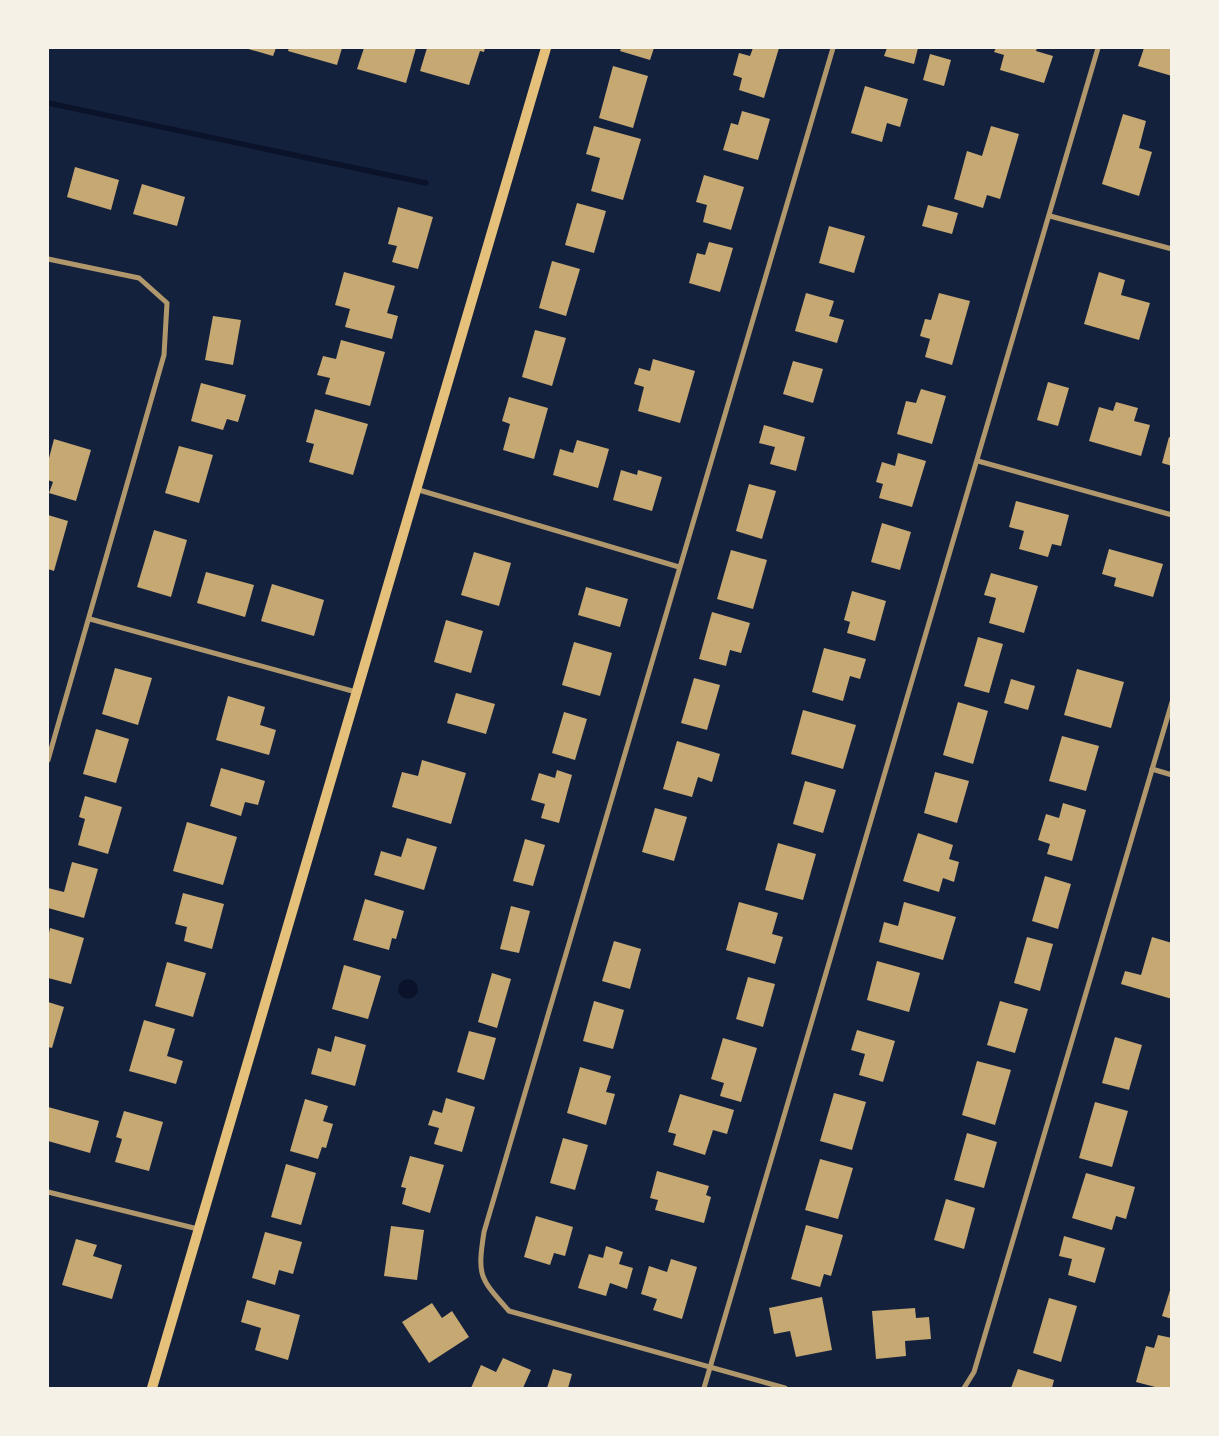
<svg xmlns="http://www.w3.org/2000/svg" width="1219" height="1436" viewBox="0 0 1219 1436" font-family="'Libre Baskerville',serif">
<rect width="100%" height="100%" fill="#14213d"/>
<circle fill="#0b132b" cx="408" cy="989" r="10"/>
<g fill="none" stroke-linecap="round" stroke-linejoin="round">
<path stroke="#0b132b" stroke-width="5.5" d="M48 103 426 183"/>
</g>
<g fill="#c6a872">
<path d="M245 48H276L273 56Z"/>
<path d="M289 48H342L337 65 288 51Z"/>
<path d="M364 48H416L406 83 357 69Z"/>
<path d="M427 48H485L484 52 480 51 469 85 420 71Z"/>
<path d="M621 48H654L650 60 620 51Z"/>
<path d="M753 48H779L764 98 739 90 742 78 733 75 739 53 750 56Z"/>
<path d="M887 48H918L914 64 884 56Z"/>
<path d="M996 48H1037L1036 51 1053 56 1044 83 1000 70 1004 55 994 52Z"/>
<path d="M1144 48H1172V76L1138 66Z"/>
<path d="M930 54 951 60 944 86 923 80Z"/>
<path d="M613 66 648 76 633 128 599 118Z"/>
<path d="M865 86 908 99 900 127 887 123 882 142 851 133Z"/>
<path d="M742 111 770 119 758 160 723 150 731 123 738 125Z"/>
<path d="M1123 114 1146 121 1139 148 1152 152 1139 196 1102 184Z"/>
<path d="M594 126 641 139 623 200 591 191 600 158 586 154Z"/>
<path d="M991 126 1019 134 1000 199 987 195 983 208 954 199 967 151 982 156Z"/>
<path d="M75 167 119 180 111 210 67 197Z"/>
<path d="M704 175 744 187 731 230 703 222 707 205 696 202Z"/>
<path d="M142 184 185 197 177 226 133 214Z"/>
<path d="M577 203 606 211 594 253 565 245Z"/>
<path d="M928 205 958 213 952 234 922 226Z"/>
<path d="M398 207 433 217 418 269 392 262 397 246 388 244Z"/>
<path d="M829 226 865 236 854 273 819 263Z"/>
<path d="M709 242 733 248 720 292 689 283 697 253 705 255Z"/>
<path d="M552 261 580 269 566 316 539 308Z"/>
<path d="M344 272 395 286 387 313 398 316 392 339 345 327 350 309 335 305Z"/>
<path d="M1099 272 1125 280 1121 295 1150 303 1139 340 1084 324Z"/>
<path d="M806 293 834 301 829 316 844 320 837 343 795 331Z"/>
<path d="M939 293 970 301 952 365 925 357 930 339 920 336 925 319 931 320Z"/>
<path d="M213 316 241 320 233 365 205 360Z"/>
<path d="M535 330 566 338 552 386 522 377Z"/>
<path d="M341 340 385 352 370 406 325 394 330 378 317 375 323 356 336 359Z"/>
<path d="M653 359 695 371 680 423 638 411 644 387 634 384 639 368 650 371Z"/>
<path d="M793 361 823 369 813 403 783 394Z"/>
<path d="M1048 382 1069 388 1058 426 1037 420Z"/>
<path d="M201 383 246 395 238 422 227 419 223 430 191 421Z"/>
<path d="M921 389 946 396 932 444 897 434 906 401 916 403Z"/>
<path d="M509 397 548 408 534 459 503 450 510 424 502 421Z"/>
<path d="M1116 402 1138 408 1134 421 1150 425 1141 456 1089 441 1099 407 1113 411Z"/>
<path d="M315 409 368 424 353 475 309 462 314 444 306 442Z"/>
<path d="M764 425 805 437 796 471 770 464 775 447 759 443Z"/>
<path d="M1169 437 1172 438V466L1162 463Z"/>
<path d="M54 439 91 450 76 501 49 493 53 482 48 480V462Z"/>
<path d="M577 440 609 449 598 488 553 475 560 449 573 453Z"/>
<path d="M179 446 213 455 199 503 165 493Z"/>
<path d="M898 453 926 461 912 507 879 498 883 484 876 482 882 462 895 466Z"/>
<path d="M621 470 637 475 638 470 662 477 652 511 613 500Z"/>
<path d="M749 484 776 491 762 539 736 531Z"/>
<path d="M1016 501 1069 515 1061 546 1052 544 1048 557 1019 549 1024 531 1009 527Z"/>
<path d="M48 515 68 521 54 571 48 569Z"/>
<path d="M882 523 911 532 900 570 871 562Z"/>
<path d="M154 530 187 540 171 597 137 587Z"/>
<path d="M1109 549 1163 564 1153 597 1114 586 1116 578 1102 574Z"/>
<path d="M731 550 767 560 753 609 717 599Z"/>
<path d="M474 552 511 563 499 606 461 595Z"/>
<path d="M206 572 254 585 245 617 197 603Z"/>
<path d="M991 573 1038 586 1024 633 989 623 996 598 984 595Z"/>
<path d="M272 584 324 600 314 636 261 621Z"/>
<path d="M586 587 628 599 620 627 578 615Z"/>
<path d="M852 591 886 601 875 641 847 633 850 622 844 620Z"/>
<path d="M712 612 750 623 741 653 730 650 726 666 699 659Z"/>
<path d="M446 620 483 631 471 673 434 662Z"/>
<path d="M978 637 1003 644 989 693 964 686Z"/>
<path d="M574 642 612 653 600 696 562 685Z"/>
<path d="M824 648 866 659 860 679 850 676 843 701 812 692Z"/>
<path d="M115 668 152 678 138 725 102 714Z"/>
<path d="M1077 669 1124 682 1111 728 1064 715Z"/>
<path d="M694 678 720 685 707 730 681 723Z"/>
<path d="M1011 679 1035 686 1028 710 1004 703Z"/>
<path d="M456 693 495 704 486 734 447 723Z"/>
<path d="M228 696 265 707 260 725 276 730 269 755 216 740Z"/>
<path d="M958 702 988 711 973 764 943 755Z"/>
<path d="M803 710 856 725 843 769 791 754Z"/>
<path d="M564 712 587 719 575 760 552 753Z"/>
<path d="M96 729 129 739 116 783 83 774Z"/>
<path d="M1062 736 1099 746 1086 791 1049 781Z"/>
<path d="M677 741 720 754 712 782 698 777 692 797 663 789Z"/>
<path d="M422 760 466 773 451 824 392 807 402 772 418 776Z"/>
<path d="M221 768 265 781 258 805 245 802 241 816 210 806Z"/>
<path d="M557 770 572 775 559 823 541 818 545 804 531 800 539 773 555 778Z"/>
<path d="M935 772 969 781 957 823 924 813Z"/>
<path d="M805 781 836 790 823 833 793 824Z"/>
<path d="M85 796 122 807 108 854 78 845 85 819 79 817Z"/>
<path d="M1063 803 1086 810 1072 861 1047 854 1050 844 1038 840 1046 814 1059 818Z"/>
<path d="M655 808 687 817 674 861 642 852Z"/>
<path d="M187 822 237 837 223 885 173 871Z"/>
<path d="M918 833 953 845 949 859 959 862 954 882 943 878 939 892 903 881Z"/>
<path d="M407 838 437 847 424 890 374 875 381 851 401 857Z"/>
<path d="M525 839 545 845 533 886 513 881Z"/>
<path d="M778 843 816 854 803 900 765 890Z"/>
<path d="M72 862 98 869 84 918 48 908V888L64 892Z"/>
<path d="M1045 876 1071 884 1058 929 1032 921Z"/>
<path d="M183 893 224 904 212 949 184 941 187 927 175 924Z"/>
<path d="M365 899 404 911 396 939 392 938 389 950 353 940Z"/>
<path d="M739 902 778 913 772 934 783 937 775 964 726 950Z"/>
<path d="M904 902 956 917 943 960 879 942 884 922 898 926Z"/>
<path d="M511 906 530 911 519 953 500 949Z"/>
<path d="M50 928 84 938 71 984 48 978V938Z"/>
<path d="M1027 937 1053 944 1040 991 1014 983Z"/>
<path d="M1152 937 1172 943V999L1121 984 1125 971 1141 975Z"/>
<path d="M614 941 641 949 630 989 602 981Z"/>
<path d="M877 961 920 973 909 1012 867 1000Z"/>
<path d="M167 962 206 973 193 1017 155 1006Z"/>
<path d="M344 965 381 976 368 1019 332 1009Z"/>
<path d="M492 973 511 979 497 1028 478 1022Z"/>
<path d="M748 977 775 984 763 1027 736 1019Z"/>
<path d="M594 1001 624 1010 613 1049 583 1041Z"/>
<path d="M1000 1001 1028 1009 1015 1053 987 1045Z"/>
<path d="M48 1002 64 1007 52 1048 48 1047Z"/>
<path d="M144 1020 175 1029 167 1056 183 1061 176 1084 129 1071Z"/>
<path d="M857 1030 895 1041 883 1082 859 1075 865 1054 851 1050Z"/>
<path d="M469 1031 496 1038 484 1080 457 1072Z"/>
<path d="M335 1036 366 1045 355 1086 311 1074 318 1048 331 1052Z"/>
<path d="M1115 1037 1142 1045 1129 1090 1102 1083Z"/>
<path d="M723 1038 757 1048 741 1102 720 1096 724 1083 711 1079Z"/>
<path d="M977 1061 1011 1070 995 1125 962 1115Z"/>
<path d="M580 1067 611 1076 606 1092 615 1094 606 1125 567 1113Z"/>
<path d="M834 1093 866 1102 852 1150 820 1141Z"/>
<path d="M680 1094 734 1110 727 1134 713 1130 705 1155 673 1145 676 1134 668 1132Z"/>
<path d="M446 1098 475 1107 462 1152 434 1144 439 1128 428 1125 433 1110 442 1113Z"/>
<path d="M305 1099 328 1106 323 1121 333 1124 326 1148 322 1147 318 1159 290 1151Z"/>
<path d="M1095 1102 1128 1111 1112 1167 1079 1158Z"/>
<path d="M48 1107 99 1121 90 1153 48 1141Z"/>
<path d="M124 1111 163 1122 149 1171 115 1162 122 1139 116 1137Z"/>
<path d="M967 1133 997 1142 984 1188 954 1180Z"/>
<path d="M563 1138 588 1145 575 1190 550 1183Z"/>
<path d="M410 1156 444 1165 430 1213 402 1204 406 1188 401 1187Z"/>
<path d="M820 1159 853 1168 838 1219 805 1210Z"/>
<path d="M286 1164 316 1173 301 1225 271 1217Z"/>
<path d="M657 1171 709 1186 706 1195 711 1197 704 1223 655 1210 658 1200 650 1198Z"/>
<path d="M1086 1173 1135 1187 1126 1219 1116 1216 1112 1230 1072 1218Z"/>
<path d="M946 1199 975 1208 964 1249 934 1240Z"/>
<path d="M536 1216 573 1227 565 1256 554 1253 550 1265 524 1257Z"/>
<path d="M806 1225 843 1235 831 1276 824 1274 820 1287 791 1279Z"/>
<path d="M391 1226 424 1230 417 1280 384 1276Z"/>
<path d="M265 1232 302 1242 293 1274 279 1270 275 1285 252 1278Z"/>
<path d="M1064 1236 1105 1248 1095 1283 1068 1275 1072 1259 1059 1256Z"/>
<path d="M76 1239 97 1245 93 1256 122 1265 112 1299 62 1285Z"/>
<path d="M606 1246 623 1252 619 1264 633 1268 627 1289 610 1283 606 1296 578 1288 589 1254 603 1258Z"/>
<path d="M671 1259 697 1267 682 1319 653 1310 657 1299 641 1294 649 1266 667 1272Z"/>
<path d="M1172 1284V1319L1162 1316Z"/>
<path d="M822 1297 832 1350 796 1357 790 1331 774 1334 769 1308Z"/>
<path d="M1049 1298 1077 1306 1061 1362 1033 1353Z"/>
<path d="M247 1300 300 1315 288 1360 255 1350 261 1328 241 1322Z"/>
<path d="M432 1303 442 1318 452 1311 469 1337 429 1363 402 1322Z"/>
<path d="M915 1308 916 1318 929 1317 931 1339 905 1341 906 1356 876 1359 872 1311Z"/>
<path d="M1158 1335 1172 1338V1388H1159L1136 1382 1146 1346 1154 1348Z"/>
<path d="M503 1358 531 1370 523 1388H471L481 1365 496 1372Z"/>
<path d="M553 1369 572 1374 568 1388H547Z"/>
<path d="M1018 1369 1054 1380 1052 1388H1011Z"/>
</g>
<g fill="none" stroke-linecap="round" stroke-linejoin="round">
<g stroke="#b1986c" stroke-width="5">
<path d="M1050 216 1172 249"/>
<path d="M48 259 139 278 167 303 164 355 48 760"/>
<path d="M978 461 1172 515"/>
<path d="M419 490 679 567"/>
<path d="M90 619 356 692"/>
<path d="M1152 769 1172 775"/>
<path d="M48 1192 198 1229"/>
<path d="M704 1388 1098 48"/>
<path d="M785 1388 509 1311C480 1278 477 1277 484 1232L833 48"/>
<path d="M964 1388 974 1372 1172 702"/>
</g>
<path stroke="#e5c07b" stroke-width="10" d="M152 1388C282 941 417 495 546 48"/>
</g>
<rect width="1219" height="1436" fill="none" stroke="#f6f1e7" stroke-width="98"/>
</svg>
